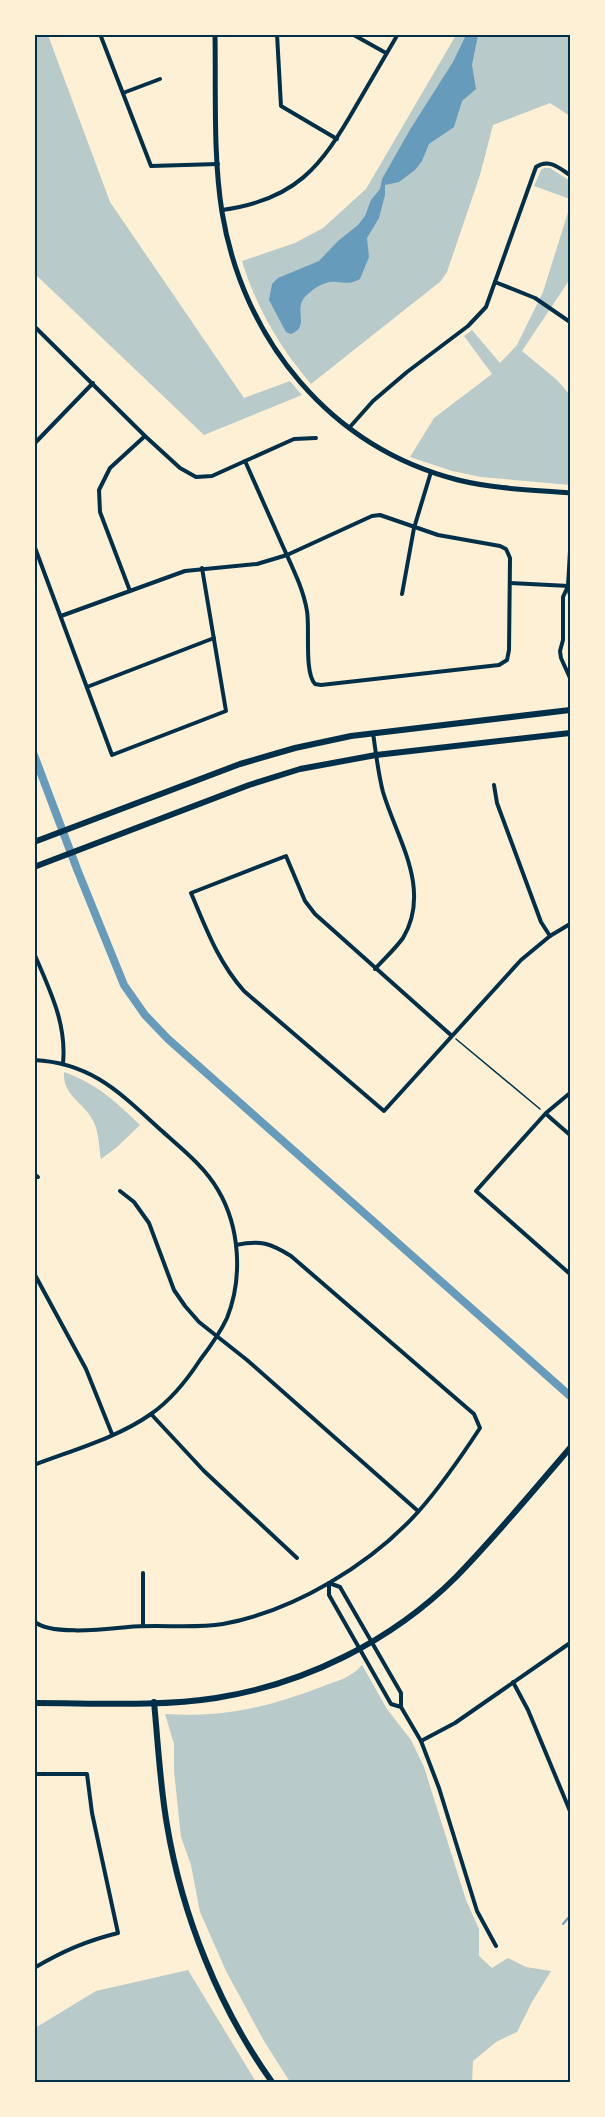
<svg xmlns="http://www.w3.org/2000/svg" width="605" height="2117" viewBox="0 0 605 2117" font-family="'Varela Round',sans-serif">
<rect width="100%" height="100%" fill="#fdf0d5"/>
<g fill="#b9caca">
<path d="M34 35H48L110 202 244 398 290 381 302 395 204 435 35 274Z"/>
<path d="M456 35H570V116L550 103 493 125 480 175 447 272 441 281 311 384C280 348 256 307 242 261L295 243 323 228 366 189Z"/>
<path d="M544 168H550L570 181V199L534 186 541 170Z"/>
<path d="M570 206V279L522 351 557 380 570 395V485L481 477 452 471 410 457 434 418 492 374 464 336 472 330 500 363 517 345 543 292Z"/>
<path d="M64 1072C97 1084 115 1101 140 1125L117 1147 101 1159C99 1148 99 1135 95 1125 87 1103 62 1097 64 1072Z"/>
<path d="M362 1665 387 1709 411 1740 424 1767 466 1900 479 1929V1956L492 1968 508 1958 526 1967 551 1971 532 2002 517 2032 496 2042 473 2061 472 2082H290L264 2041 226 1971 200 1912 191 1865 181 1837 174 1771V1744L165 1714C222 1718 269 1707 321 1687 337 1681 351 1678 362 1665Z"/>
<path d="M188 1970 256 2082H35V2028L96 1991Z"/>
</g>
<path fill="#669bbc" d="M466 35H478L472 65 476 89 462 101 454 127 429 144 422 161 415 170 399 182 385 185V195L379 218 367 238 369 257 360 279C351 284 347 283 337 282 325 280 312 289 304 298 294 311 310 327 291 334L286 332 269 300 272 284 278 278 319 261 338 241 358 225 365 216 371 200 380 189 382 179 411 128 453 62Z"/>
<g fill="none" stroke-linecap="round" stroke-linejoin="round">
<path stroke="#669bbc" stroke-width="2" d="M563 1924 570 1916"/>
<path stroke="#669bbc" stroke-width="8" d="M34 755 77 869 124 985 145 1015 168 1039 570 1396"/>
<path stroke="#003049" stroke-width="1.5" d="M456 1039 540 1109"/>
<g stroke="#003049" stroke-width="4">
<path d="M100 34 151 166 218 164"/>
<path d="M277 34 281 106 337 139"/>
<path d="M352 34 386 53"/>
<path d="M123 93 160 79"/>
<path d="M222 210C296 200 321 167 356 106 370 82 384 58 398 34"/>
<path d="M495 282 535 298 570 322"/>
<path d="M34 326 145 436 180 468 196 477 212 476 294 439 316 438"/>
<path d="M349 428 373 401 407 372 468 326 486 307 536 167C549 158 559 168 570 175"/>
<path d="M34 444 93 383"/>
<path d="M34 545 112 755 226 711 202 568"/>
<path d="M570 551 568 586 570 595"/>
<path d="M510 583 569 586"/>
<path d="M568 586 563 597V640L560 651 561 658 570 678"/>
<path d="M130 591 100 512 99 490 110 468 145 436"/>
<path d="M402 594 414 528 431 472"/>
<path d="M61 616 185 571 257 564 287 555 372 516 380 515 438 535 500 546 506 549 510 558 509 650 507 660 499 665 321 685 315 684C304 672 310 629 307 611 303 587 291 565 281 542 269 515 257 488 245 461"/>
<path d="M87 687 214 638"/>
<path d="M373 733C376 753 378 773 383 792 397 839 432 889 403 938 395 949 384 959 375 969"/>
<path d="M494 785 497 803 541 922 550 936"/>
<path d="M34 953C49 989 67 1023 63 1063"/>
<path d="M452 1036 315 914 305 901 286 856 191 893C206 928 218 962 244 991L384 1111 521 960 550 936 570 924"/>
<path d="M34 1060C93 1063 121 1094 162 1131 182 1149 205 1167 218 1190 240 1227 243 1278 227 1318 220 1333 210 1347 200 1360 187 1380 171 1400 151 1414 117 1438 73 1450 34 1465"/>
<path d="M570 1093 546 1113 476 1191 570 1274"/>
<path d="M546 1114 570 1135"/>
<path d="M34 1174 38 1177"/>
<path d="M120 1191 134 1202 149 1223 174 1290 185 1306 199 1322 247 1360 418 1511"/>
<path d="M35 1275 86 1369 112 1434"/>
<path d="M151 1414 204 1471 297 1558"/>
<path d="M34 1621C49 1636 107 1629 128 1627 159 1624 192 1629 223 1624 294 1611 370 1565 418 1512 441 1486 461 1457 480 1428L474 1414 291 1256C270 1243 261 1240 236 1245"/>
<path d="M143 1625V1573"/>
<path d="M513 1682 528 1710 570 1811"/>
<path d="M401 1707 391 1704 329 1595V1583L340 1587 401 1693V1707L421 1741 439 1788 477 1911 496 1946"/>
<path d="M421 1741 455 1723 570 1643"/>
<path d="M34 1774H87L92 1813 118 1933C86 1941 63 1951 34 1968"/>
</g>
<path stroke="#003049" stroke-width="5" d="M215 34C216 92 213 156 222 212 243 340 330 447 458 480 495 489 533 490 570 493"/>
<g stroke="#003049" stroke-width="6">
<path d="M34 842 240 764 295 748 351 736 570 710"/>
<path d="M34 867 249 785 300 769 376 755 570 733"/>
<path d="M154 1702C158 1743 160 1785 167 1825 182 1915 219 2008 272 2082"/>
<path d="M34 1703C94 1703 158 1707 216 1698 305 1684 392 1641 456 1577 496 1536 533 1491 570 1448"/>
</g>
</g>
<rect width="605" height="2117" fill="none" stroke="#fdf0d5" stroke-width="72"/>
<rect x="36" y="36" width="533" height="2045" fill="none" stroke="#003049" stroke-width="2"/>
</svg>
